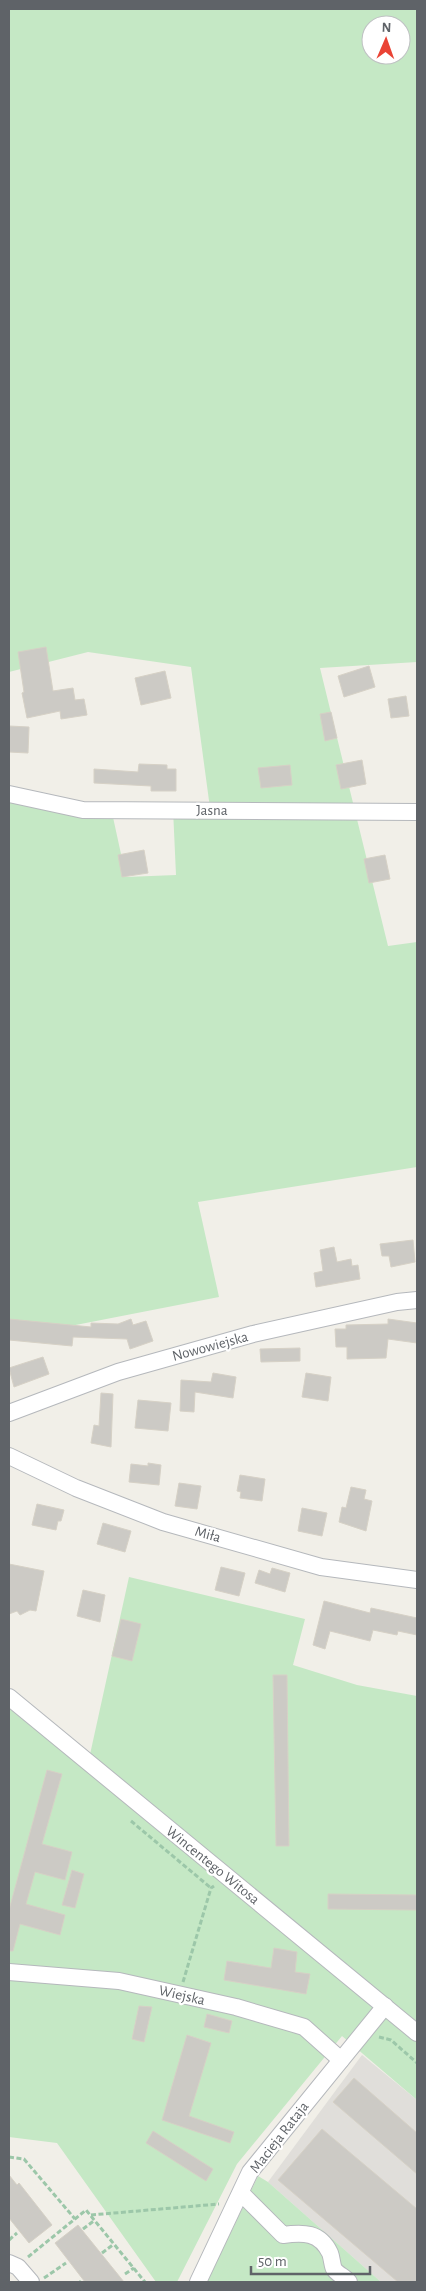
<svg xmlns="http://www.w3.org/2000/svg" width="426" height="2291" viewBox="0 0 426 2291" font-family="'Alegreya Sans',sans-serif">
<rect width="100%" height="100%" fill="#f1efe8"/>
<path fill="#e0deda" d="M362 2055 417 2100V2282H381L268 2182Z"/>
<g fill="#c5e8c5" fill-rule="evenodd">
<path d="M9 9H417V662L320 668 388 946 417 942V1167L198 1202 219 1297 9 1338V792L111 808 126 877 176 875 173 809 210 808 191 667 88 652 9 672ZM371 25H401V55H371Z"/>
<path d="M129 1577 305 1619 293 1665 357 1685 417 1696V2100L342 2036 237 2164 177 2282H156L57 2143 9 2137V1694L89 1759Z"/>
<path d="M258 2176 268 2182 381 2282H207Z"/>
</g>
<g fill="#cccac5" stroke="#d6d1c6">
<path d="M46 647 53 691 73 688 75 700 84 699 87 715 61 719 60 711 27 718 22 693 24 692 18 652Z"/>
<path d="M369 666 375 687 344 697 338 676Z"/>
<path d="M165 671 171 698 141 705 135 678Z"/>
<path d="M406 696 409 716 391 718 388 699Z"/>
<path d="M331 712 337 738 325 741 320 714Z"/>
<path d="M9 726 29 727 28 753 9 752Z"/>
<path d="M362 760 366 784 341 789 336 765Z"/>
<path d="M139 764 167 765V769H176V791H151V786L94 783V769L138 772Z"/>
<path d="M290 765 292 785 261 788 258 768Z"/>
<path d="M144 850 148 873 122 877 118 855Z"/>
<path d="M385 855 390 879 369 883 364 859Z"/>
<path d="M413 1240 415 1262 391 1267 389 1256H382L380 1244Z"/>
<path d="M334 1247 337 1262 351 1259 352 1266 358 1265 360 1279 316 1287 314 1273 323 1271 320 1250Z"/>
<path d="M9 1319 91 1327V1323L118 1324 131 1319 133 1325 146 1321 153 1341 130 1349 127 1339 73 1337 72 1346 9 1340Z"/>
<path d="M388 1319 417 1323V1343L388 1339 386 1358 347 1359V1347H336L335 1329H346V1325L388 1324Z"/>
<path d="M300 1348V1361L261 1362 260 1349Z"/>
<path d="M43 1357 49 1374 14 1387 9 1368Z"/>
<path d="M213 1373 236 1377 233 1398 195 1392 194 1412 180 1411 181 1380 211 1382Z"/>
<path d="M306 1373 331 1377 328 1401 302 1397Z"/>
<path d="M101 1393 113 1394 111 1447 91 1443 94 1425 99 1426Z"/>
<path d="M138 1400 171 1403 168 1431 135 1428Z"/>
<path d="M148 1463 161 1465 159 1485 129 1482 131 1464 148 1466Z"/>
<path d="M240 1475 265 1479 262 1501 240 1498 241 1492 237 1491Z"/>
<path d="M179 1483 201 1486 197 1509 175 1506Z"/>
<path d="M351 1487 366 1490 364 1499 372 1501 366 1531 339 1522 342 1507 346 1508Z"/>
<path d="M37 1504 64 1510 61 1521H58L56 1530 32 1525Z"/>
<path d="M302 1508 327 1513 322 1536 298 1531Z"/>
<path d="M103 1523 131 1531 125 1552 97 1544Z"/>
<path d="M9 1564 44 1571 36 1611 30 1610 20 1615 17 1611 9 1614Z"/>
<path d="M221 1567 245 1573 239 1596 215 1590Z"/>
<path d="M272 1568 290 1573 285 1592 255 1583 259 1570 270 1574Z"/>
<path d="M83 1590 105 1595 100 1622 77 1616Z"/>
<path d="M324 1601 370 1613 371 1608 417 1618V1635L398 1631 397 1635 373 1630 370 1641 330 1631 325 1649 313 1645Z"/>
<path d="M121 1619 141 1624 132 1661 112 1656Z"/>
<path d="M273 1675H287L289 1846H276Z"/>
<path d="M47 1770 62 1774 42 1844 72 1852 65 1880 35 1872 26 1904 65 1915 60 1935 20 1924 13 1951H9V1910Z"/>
<path d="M72 1870 84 1874 75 1908 62 1905Z"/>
<path d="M328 1894 417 1895V1910L328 1909Z"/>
<path d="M274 1948 297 1952 295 1972 310 1974 306 1994 224 1980 227 1961 271 1968Z"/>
<path d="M139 2006 152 2007 144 2042 132 2039Z"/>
<path d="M207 2014 232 2021 229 2033 204 2027Z"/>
<path d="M187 2035 211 2043 189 2116 234 2132 230 2143 162 2120Z"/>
<path d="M354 2078 417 2133V2174L333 2102Z"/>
<path d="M322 2129 417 2209V2282H398L278 2180Z"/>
<path d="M153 2131 213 2169 206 2181 146 2143Z"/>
<path d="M9 2175 17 2185 19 2183 52 2225 29 2243 9 2218Z"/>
<path d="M78 2225 124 2282H85L55 2243Z"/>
</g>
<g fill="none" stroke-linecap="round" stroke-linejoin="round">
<g stroke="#b5b8bc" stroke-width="18">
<g id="minor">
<path d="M9 794 83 810 417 812"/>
<path d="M9 1413 118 1372 253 1334 397 1302 417 1300"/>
<path d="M9 1456 76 1488 163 1522 321 1567 417 1580"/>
<path d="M9 1697 417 2033"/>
<path d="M9 1972 119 1981 236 2007 304 2027 341 2060"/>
<path d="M244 2196 283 2235C303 2232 320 2232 330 2253 332 2258 332 2265 334 2269 337 2274 345 2277 349 2282"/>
<path d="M9 2263 18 2267 31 2282"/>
<path d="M198 2282 250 2172 385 2006"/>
</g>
</g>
<g stroke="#9cc7a9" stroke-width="3" stroke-dasharray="5 2.5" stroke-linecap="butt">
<path d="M131 1821 211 1888"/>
<path d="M183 1982 211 1888 214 1886"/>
<path d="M379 2037 391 2040 417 2063"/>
<path d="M9 2157 24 2159 75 2219"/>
<path d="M91 2215 219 2204"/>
<path d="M83 2229 95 2220"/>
<path d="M9 2240 17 2233"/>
<path d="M102 2253 114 2244"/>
<path d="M28 2257 86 2210 145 2282"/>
<path d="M125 2274 134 2268"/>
<path d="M44 2278 66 2263"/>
<path d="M80 2282 81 2281"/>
</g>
<use href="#minor" stroke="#fff" stroke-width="16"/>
</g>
<g text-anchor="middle" stroke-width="4.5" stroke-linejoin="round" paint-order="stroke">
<g font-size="15" fill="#5f6368" stroke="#fff">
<text x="212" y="815">Jasna</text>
<text transform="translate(210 1346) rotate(-15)" y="5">Nowowiejska</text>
<text transform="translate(208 1534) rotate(16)" y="5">Miła</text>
<text transform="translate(213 1865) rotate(39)" y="5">Wincentego Witosa</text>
<text transform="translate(182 1995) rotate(13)" y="5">Wiejska</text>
<text transform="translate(279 2137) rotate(-52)" y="5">Macieja Rataja</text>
</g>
</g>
<rect width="426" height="2291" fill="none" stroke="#5f6368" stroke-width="20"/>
<g transform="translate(386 40) rotate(2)"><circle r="24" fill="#ffffff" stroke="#bfc1c3"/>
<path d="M0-4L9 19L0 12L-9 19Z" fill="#ea4335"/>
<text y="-8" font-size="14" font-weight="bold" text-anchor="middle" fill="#5f6368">N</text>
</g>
<path d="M251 2266v8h119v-8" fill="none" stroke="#5f6368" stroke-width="2.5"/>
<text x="258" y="2266" font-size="15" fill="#5f6368" stroke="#ffffff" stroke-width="4" paint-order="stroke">50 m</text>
</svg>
